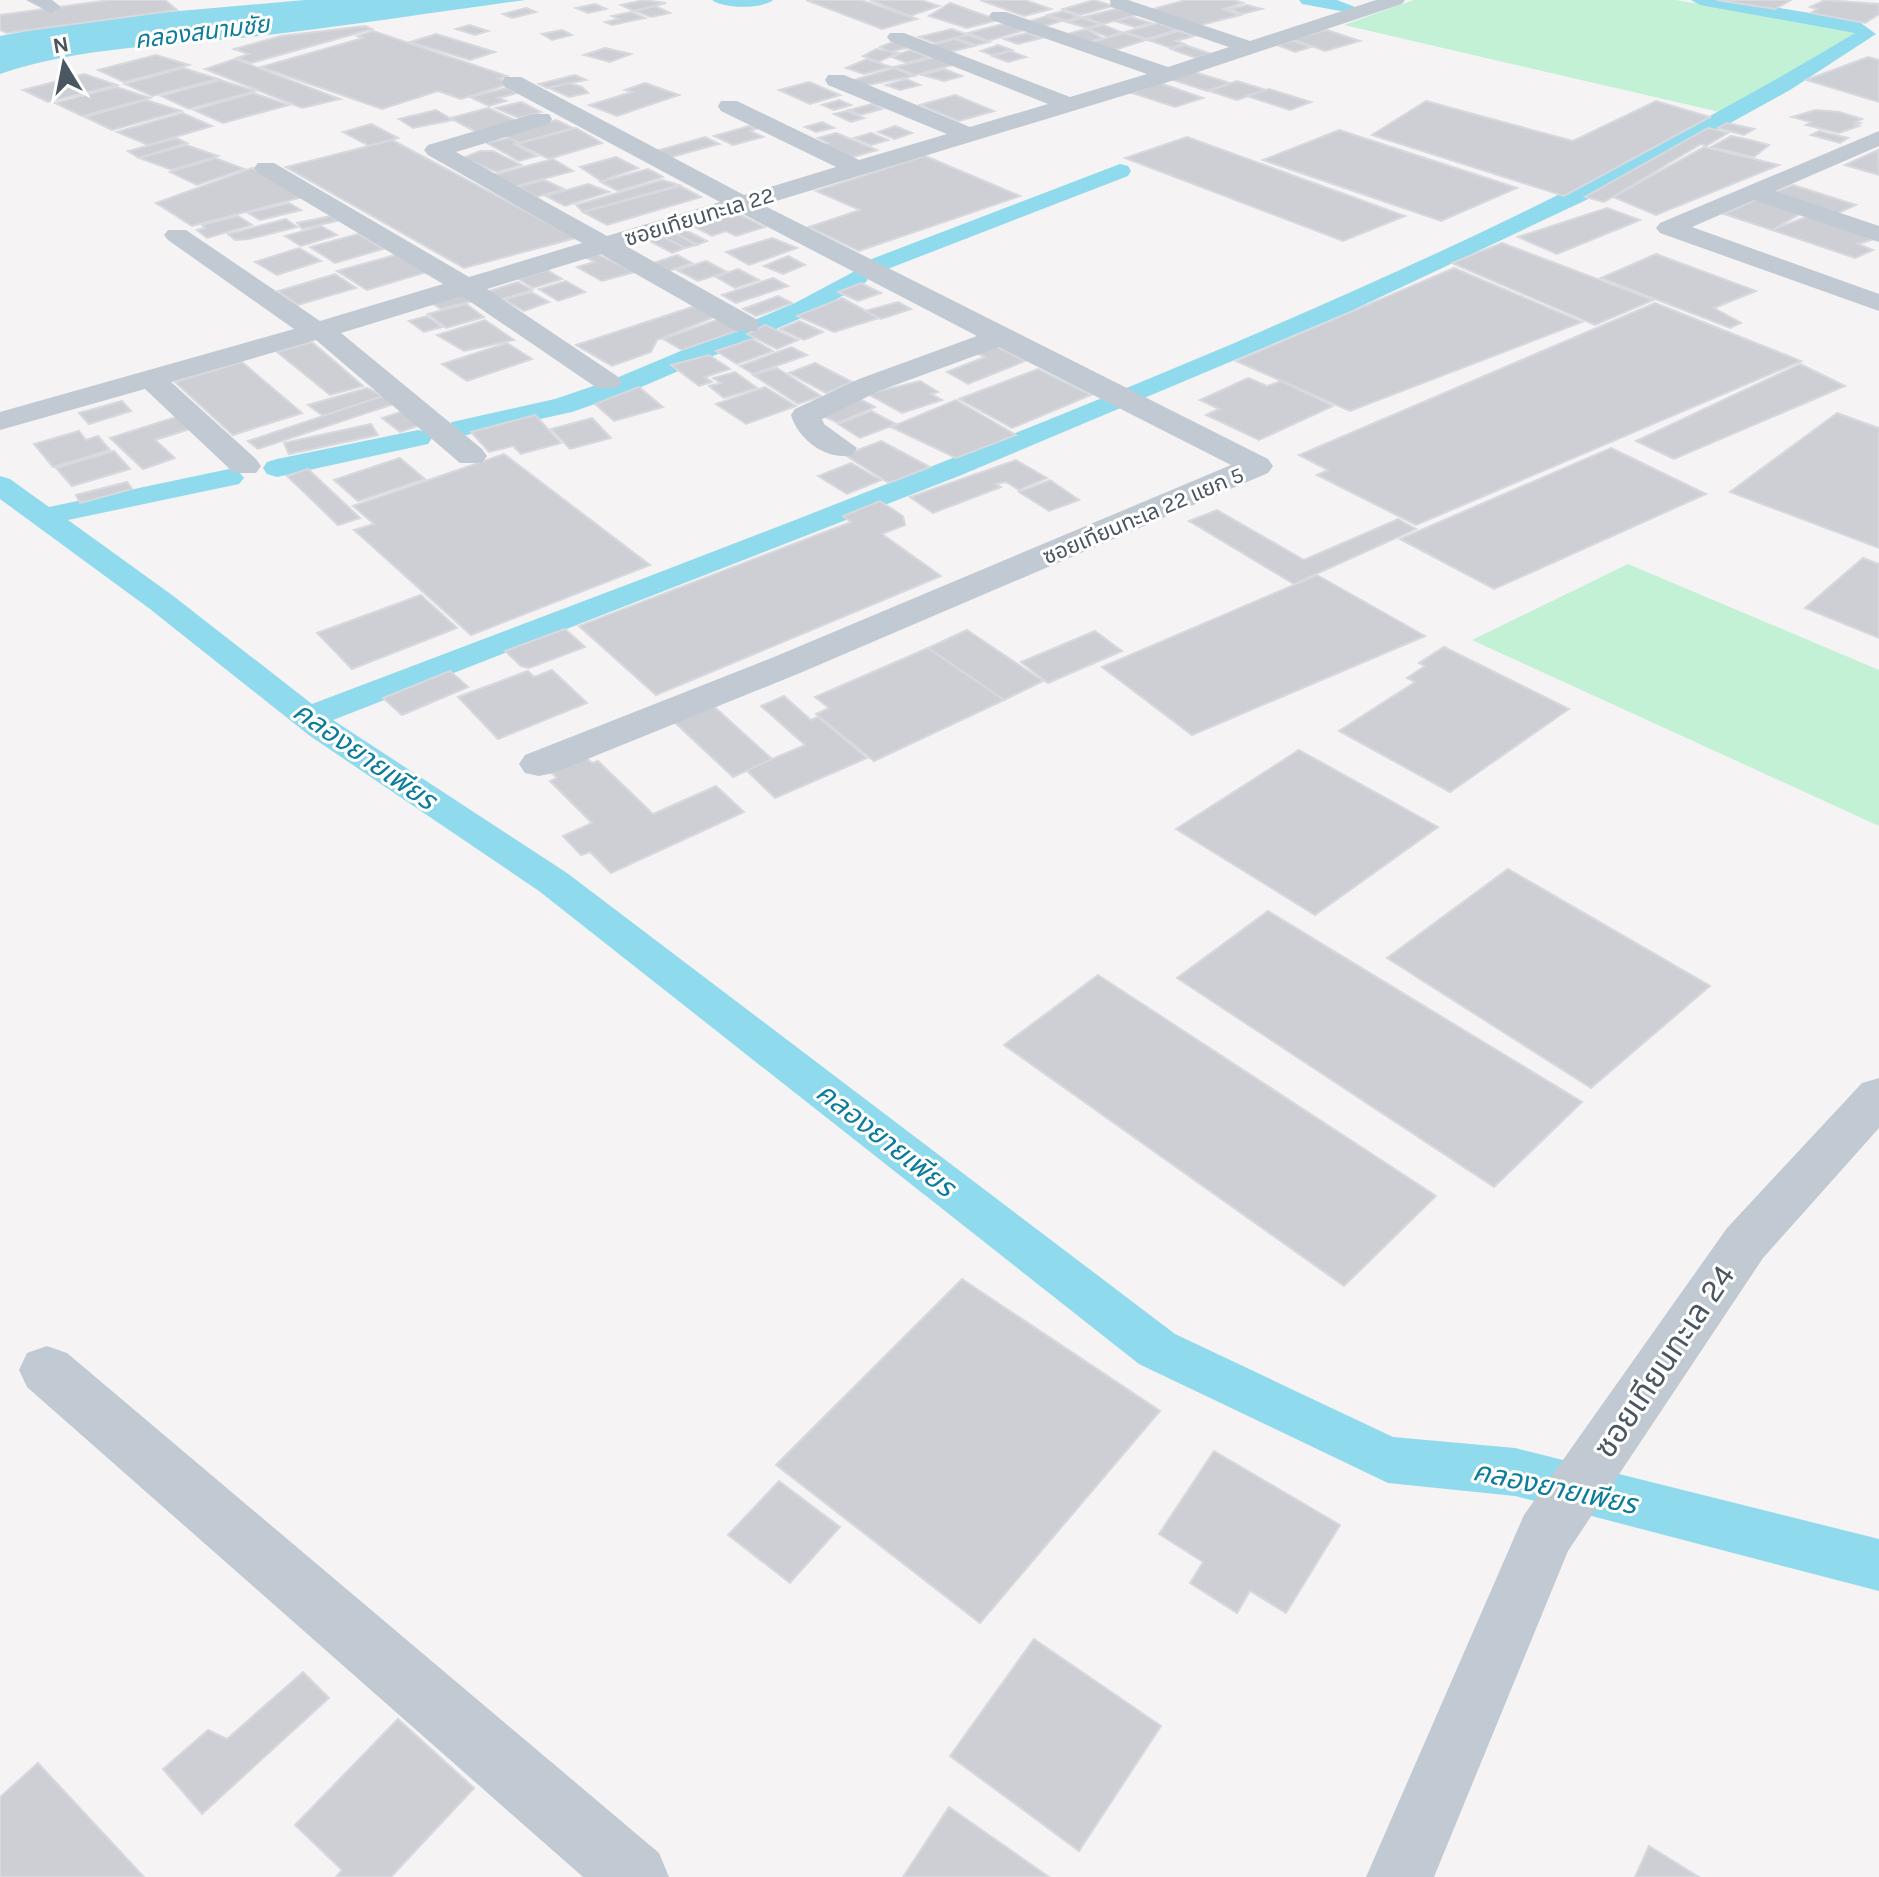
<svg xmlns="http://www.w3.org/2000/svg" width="1879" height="1877" viewBox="0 0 1879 1877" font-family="Karla,'Noto Sans Thai',sans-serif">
<rect width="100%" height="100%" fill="#f5f3f3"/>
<g fill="#c3f1d5">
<path d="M1414 0H1675L1860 30 1724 113 1344 25Z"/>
<path d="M1628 564 1879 670V826L1472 640Z"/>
</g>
<path fill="#90daee" d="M305 0H525C436 12 348 26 259 36 173 46 82 46 0 74V36L89 19Z"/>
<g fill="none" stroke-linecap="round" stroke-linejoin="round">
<g fill="#90daee" fill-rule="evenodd">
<path d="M712 0H773C762 9 723 9 712 0Z"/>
<path d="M1299 0H1337L1355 7 1346 12 1302 4Z"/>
<path d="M1691 0H1732L1858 21 1876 34 1790 90 1618 185 1351 311 959 476 333 720 567 873 1175 1334 1393 1437 1515 1448 1879 1539V1591L1515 1496 1388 1483 1139 1364 539 891 310 736 150 609 0 499V476L10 479 49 507 229 469 239 472 244 478 239 484 68 520 172 595 312 704C576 604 840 505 1102 398 1361 292 1615 178 1855 33L1700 5Z"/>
<path d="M1120 164 1128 166 1131 171 1128 176 885 270H869L865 265 869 260Z"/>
<path d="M857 270 869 277 866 282 813 313 632 391 572 412 462 436 452 434 448 428 452 422 555 399 614 379 795 303Z"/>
<path d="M418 430 428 432 432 438 428 444 277 477 267 474 263 468 267 462 277 459Z"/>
</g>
</g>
<g fill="#cdcfd5" stroke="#d7d9de" stroke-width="2">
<path d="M110 0H165L177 10 7 33 0 30V15Z"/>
<path d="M644 0 666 3 634 11 621 5Z"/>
<path d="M806 0H861L917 19 882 29Z"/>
<path d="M870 0H921L939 6 910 16Z"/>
<path d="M980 0H1025L1051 9 1024 16Z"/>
<path d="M1094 0 1113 6 1080 15 1063 9Z"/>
<path d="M1186 0H1233L1243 3 1223 9 1240 15 1197 26 1149 10Z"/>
<path d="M1716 0H1791L1775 9Z"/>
<path d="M1825 0 1879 4V14L1865 23 1811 13 1817 9 1810 7Z"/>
<path d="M950 3 998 20 967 28 929 16Z"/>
<path d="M595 4 606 9 588 13 576 8Z"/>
<path d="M1247 5 1262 9 1242 14 1229 9Z"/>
<path d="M655 6 670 13 651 17 635 11Z"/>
<path d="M526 8 536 12 512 18 503 14Z"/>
<path d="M1116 9 1140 14 1103 24 1084 17Z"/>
<path d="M1063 11 1080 17 1065 21 1048 15Z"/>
<path d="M631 12 645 18 612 25 605 22 619 19 612 16Z"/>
<path d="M1047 16 1062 21 1041 27 1027 22Z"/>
<path d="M1131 17 1151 23 1135 27 1115 21Z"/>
<path d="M1082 18 1101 24 1087 28 1067 22Z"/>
<path d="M1007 23 1028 29 988 41 968 33Z"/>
<path d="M1158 23 1177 30 1146 39 1125 32Z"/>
<path d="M469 25 488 31 475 35 456 29Z"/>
<path d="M1103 25 1121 32 1108 37 1087 29Z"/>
<path d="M365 26 372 29 251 63 237 58 249 54 234 49 281 36Z"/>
<path d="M952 29 968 35 935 43 919 37Z"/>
<path d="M1086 29 1102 38 1085 43 1064 35Z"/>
<path d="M562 30 572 35 552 40 542 34Z"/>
<path d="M1327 30 1360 41 1325 51 1292 39Z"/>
<path d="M373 31 507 76 499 79 512 83 461 99 438 91 382 109 261 67 363 38 357 36Z"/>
<path d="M1178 31 1194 36 1176 41 1184 44 1171 48 1148 40Z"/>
<path d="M1027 33 1041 38 1018 44 1004 39Z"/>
<path d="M1124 33 1146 40 1111 51 1089 43Z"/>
<path d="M436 34 495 52 470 60 410 42Z"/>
<path d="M968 35 989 42 976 45 955 38Z"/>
<path d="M954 39 974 46 945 53 929 46Z"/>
<path d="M897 40 911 47 890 52 880 47Z"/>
<path d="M1293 41 1311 47 1295 52 1277 45Z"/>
<path d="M998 45 1012 50 992 55 981 51Z"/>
<path d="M1185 45 1211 54 1196 58 1171 49Z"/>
<path d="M605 48 631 54 610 62 584 55Z"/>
<path d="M876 49 898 53 878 62 863 56Z"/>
<path d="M910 50 928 57 907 63 892 57Z"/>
<path d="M1010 51 1026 57 1008 62 992 56Z"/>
<path d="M156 55 189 65 124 82 98 70Z"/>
<path d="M936 57 957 64 915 75 894 67Z"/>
<path d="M1868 57 1879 60V102L1806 80Z"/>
<path d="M235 59 340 99 302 108 205 69Z"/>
<path d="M867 59 891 67 864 74 846 68Z"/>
<path d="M183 68 218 79 152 96 125 84Z"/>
<path d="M894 68 914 76 863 86 850 81Z"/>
<path d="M944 69 962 76 944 81 922 75Z"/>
<path d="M1191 71 1230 83 1207 91 1170 79Z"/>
<path d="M84 74 117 85 48 102 23 90Z"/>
<path d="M575 75 586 80 547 88 539 84Z"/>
<path d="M906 79 920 85 900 90 886 85Z"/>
<path d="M220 80 255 91 189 109 161 96Z"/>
<path d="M1237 81 1266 90 1237 100 1209 91Z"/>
<path d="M809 82 840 95 810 104 779 90Z"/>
<path d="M569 83 582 87 588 93 569 97 549 88Z"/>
<path d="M645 83 679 95 617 116 589 105 632 92 625 90Z"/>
<path d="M1160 83 1203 98 1175 107 1132 93Z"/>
<path d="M116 87 150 98 82 116 55 103Z"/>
<path d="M506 88 517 93 498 98 506 101 489 106 470 97Z"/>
<path d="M1269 89 1311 102 1290 110 1247 96Z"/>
<path d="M253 93 289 105 223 123 194 110Z"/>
<path d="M955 95 994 111 959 121 920 105Z"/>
<path d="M146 100 181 111 112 130 85 117Z"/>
<path d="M839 100 851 105 834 110 822 105Z"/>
<path d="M1426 101 1573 141 1656 101 1710 117 1564 196 1372 135Z"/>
<path d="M521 102 541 112 519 118 496 108Z"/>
<path d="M872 104 882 109 860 115 849 110Z"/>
<path d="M488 108 517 121 478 133 450 118Z"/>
<path d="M436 110 453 120 413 128 399 119Z"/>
<path d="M1816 110 1839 112 1862 119 1855 122 1860 123 1855 125 1859 126 1839 133 1806 125 1811 122 1792 117Z"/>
<path d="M847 111 864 118 851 122 834 114Z"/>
<path d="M182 113 212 126 148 145 117 132Z"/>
<path d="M556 120 573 128 519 143 503 135Z"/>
<path d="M822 122 834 128 816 132 805 127Z"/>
<path d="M1727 123 1754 129 1744 135 1718 128Z"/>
<path d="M371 124 398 138 369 146 343 132Z"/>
<path d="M749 126 756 129 750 131 763 137 733 145 714 136Z"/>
<path d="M895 126 912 133 895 139 878 132Z"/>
<path d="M576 128 602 143 549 159 517 144Z"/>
<path d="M1708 128 1728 133 1706 146 1701 144 1604 202 1585 197Z"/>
<path d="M1339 130 1517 188 1441 221 1263 160Z"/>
<path d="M1819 131 1848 138 1840 143 1811 135Z"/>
<path d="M836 133 877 150 850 158 822 146 828 143 818 138Z"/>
<path d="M871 133 888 140 871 145 854 138Z"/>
<path d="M1731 136 1750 140 1769 145 1754 157 1711 147Z"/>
<path d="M705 137 719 144 668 158 656 151Z"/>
<path d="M1187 137 1405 216 1343 241 1125 158Z"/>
<path d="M176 138 187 143 139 158 128 151Z"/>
<path d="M509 138 518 143 514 144 537 156 519 161 487 143Z"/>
<path d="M392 140 576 238 464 268 286 167Z"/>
<path d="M186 145 218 156 172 170 139 158Z"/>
<path d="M1704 147 1779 165 1656 215 1613 197Z"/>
<path d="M1878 150 1879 175 1845 165Z"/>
<path d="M480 151H493L521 165 497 172 463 158Z"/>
<path d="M925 156 1020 196 859 251 809 227 860 210 816 191Z"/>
<path d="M616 157 638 168 601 181 580 167Z"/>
<path d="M215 158 244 169 197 185 170 172Z"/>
<path d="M553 159 573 171 513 187 493 175Z"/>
<path d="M252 168 307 196 192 226 156 203Z"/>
<path d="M648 169 663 177 618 191 601 182Z"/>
<path d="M544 180 564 189 537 197 517 187Z"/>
<path d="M662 180 679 185 583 212 576 205Z"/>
<path d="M588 184 609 192 565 206 546 196Z"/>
<path d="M1793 185 1856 205 1836 214 1773 193Z"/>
<path d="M680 186 701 197 607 225 583 212Z"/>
<path d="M1760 198 1803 212 1772 230 1724 214Z"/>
<path d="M289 203 301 210 260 220 248 213Z"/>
<path d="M1607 208 1640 220 1557 254 1518 237Z"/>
<path d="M730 210 765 227 736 236 726 231 712 236 687 223Z"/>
<path d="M1811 215 1878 238 1858 244 1873 250 1855 258 1772 230Z"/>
<path d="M238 216 252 225 207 238 197 230 205 228 202 225Z"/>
<path d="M331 216 337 221 302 229 297 223Z"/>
<path d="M286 219 297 227 249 239 235 240 228 234Z"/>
<path d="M321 226 337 235 301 246 285 236Z"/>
<path d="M681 228 707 241 697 245 671 231Z"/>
<path d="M671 231 697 245 685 248 659 235Z"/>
<path d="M358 234 383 249 335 263 310 247Z"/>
<path d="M659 235 685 248 672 253 646 239Z"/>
<path d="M772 238 797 248 749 265 726 252Z"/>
<path d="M1502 243 1653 300 1595 325 1452 263Z"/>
<path d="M299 248 321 261 277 275 255 262Z"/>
<path d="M399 254 430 271 367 290 337 271Z"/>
<path d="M597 254 635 272 602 281 577 267 595 262 585 257Z"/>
<path d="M1656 254 1756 291 1714 308 1741 323 1730 328 1601 278Z"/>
<path d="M677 255 692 263 669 271 654 263Z"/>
<path d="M788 256 805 265 783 274 764 266Z"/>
<path d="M706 261 727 272 698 281 677 270Z"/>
<path d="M1454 268 1582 322 1350 411 1236 361Z"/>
<path d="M738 269 759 280 735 288 716 277Z"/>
<path d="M547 270 562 279 533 288 519 279Z"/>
<path d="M335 274 356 288 298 305 278 291Z"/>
<path d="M773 278 788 286 736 303 722 295Z"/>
<path d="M566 281 585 292 558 301 539 289Z"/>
<path d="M518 282 532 290 499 300 486 292Z"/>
<path d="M861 283 881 293 858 301 838 292Z"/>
<path d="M531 292 549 302 524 311 505 300Z"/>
<path d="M463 294 473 301 441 309 433 304Z"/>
<path d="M778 296 792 303 756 316 743 309Z"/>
<path d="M842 298 879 318 834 332 797 316Z"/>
<path d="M898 302 911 309 881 319 865 311Z"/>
<path d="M1655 303 1801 361 1416 525 1317 475 1328 470 1299 455Z"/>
<path d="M466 304 484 317 446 328 428 314Z"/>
<path d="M698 305 717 316 657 340 651 352 612 366 576 345Z"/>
<path d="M427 316 442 327 424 332 409 321Z"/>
<path d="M722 318 742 329 682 350 663 339Z"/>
<path d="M485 320 514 340 464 351 437 335Z"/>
<path d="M799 321 823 332 804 340 780 329Z"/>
<path d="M765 325 798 340 777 349 747 334Z"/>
<path d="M752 339 773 351 737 364 716 351Z"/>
<path d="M312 342 363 386 330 395 277 352Z"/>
<path d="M507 343 532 359 467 381 442 364Z"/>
<path d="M989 343 1025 361 968 384 947 372 985 357 970 350Z"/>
<path d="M791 347 807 355 753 374 740 366Z"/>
<path d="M709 355 730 369 705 377 712 382 699 386 671 365Z"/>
<path d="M242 362 302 413 233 435 175 382Z"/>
<path d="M815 363 852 382 826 393 789 373Z"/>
<path d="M1800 364 1845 386 1674 459 1636 441Z"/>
<path d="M777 368 821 396 798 404 753 375Z"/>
<path d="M1038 369 1091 395 1012 428 959 399Z"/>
<path d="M735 372 757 388 724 398 709 386 721 383 713 378Z"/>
<path d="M1248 378 1267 386 1281 381 1333 406 1259 440 1206 415 1219 409 1200 400Z"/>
<path d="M920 381 938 392 931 394 942 400 902 413 868 394Z"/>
<path d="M639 387 663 407 614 421 595 404Z"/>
<path d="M765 387 796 406 746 424 716 404Z"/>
<path d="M367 388 383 396 323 416 308 405Z"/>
<path d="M852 395 875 407 838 423 814 412Z"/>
<path d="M383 396 394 404 258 449 248 441Z"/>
<path d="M956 400 1016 435 956 458 891 427Z"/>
<path d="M122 401 131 411 89 424 79 413Z"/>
<path d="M406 410 424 424 400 432 382 418Z"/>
<path d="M871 411 896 424 860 438 838 424Z"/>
<path d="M1837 413 1879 428V548L1730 492Z"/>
<path d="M535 415 561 443 521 454 513 446 489 452 471 432Z"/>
<path d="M176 417 190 429 155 440 175 458 143 469 110 438Z"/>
<path d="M592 418 611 438 570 449 551 429Z"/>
<path d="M371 424 378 435 289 454 284 443Z"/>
<path d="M79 431 86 440 98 436 110 450 53 467 34 444Z"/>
<path d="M881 441 930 467 889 483 845 455Z"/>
<path d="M1611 448 1706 494 1494 589 1400 539Z"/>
<path d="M114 451 130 469 72 486 56 468Z"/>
<path d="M504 454 650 565 471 635 354 530 374 524 353 506Z"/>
<path d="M400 458 425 479 358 501 334 480Z"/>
<path d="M1016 460 1047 478 1019 490 1006 482 996 484 1001 487 933 513 910 497Z"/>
<path d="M851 463 881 480 847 494 818 476Z"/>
<path d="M308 469 360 518 338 525 287 476Z"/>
<path d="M1050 480 1079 500 1049 511 1019 492Z"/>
<path d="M127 482 132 489 80 503 76 495Z"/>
<path d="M880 501 903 516 905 525 882 534 941 576 656 695 579 626 851 522 843 516Z"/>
<path d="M1217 510 1304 560 1398 519 1416 529 1294 584 1189 521Z"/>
<path d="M1863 558 1879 564V638L1805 608Z"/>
<path d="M1317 575 1425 636 1192 735 1102 667Z"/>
<path d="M421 595 457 628 352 669 317 633Z"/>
<path d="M565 629 585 647 529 668 521 666 505 651Z"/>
<path d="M967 630 1043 681 1004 700 928 648Z"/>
<path d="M1095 631 1122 651 1048 683 1021 662Z"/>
<path d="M1444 647 1569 709 1450 792 1339 731 1415 682 1407 678 1425 666 1419 663Z"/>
<path d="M928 648 1004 700 874 761 816 714 829 708 815 697Z"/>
<path d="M552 670 587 703 498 739 458 697 528 671 534 677Z"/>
<path d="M450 671 468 687 402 715 383 698Z"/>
<path d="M784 696 811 720 818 717 867 758 775 798 746 770 805 745 761 706Z"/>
<path d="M709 702 772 759 733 777 670 718Z"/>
<path d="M1299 750 1438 827 1315 915 1176 829Z"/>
<path d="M579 751 592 763 598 761 653 814 716 786 744 812 611 873 590 852 581 855 563 836 592 823 550 781 557 778 544 765Z"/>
<path d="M1508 869 1710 986 1591 1088 1387 958Z"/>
<path d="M1268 911 1582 1102 1494 1187 1177 978Z"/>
<path d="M1098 975 1436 1196 1344 1286 1004 1045Z"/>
<path d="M962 1279 1160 1411 980 1623 776 1465Z"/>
<path d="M1214 1451 1340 1525 1286 1613 1250 1591 1237 1613 1190 1583 1203 1562 1159 1534Z"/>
<path d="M779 1481 840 1527 790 1583 728 1535Z"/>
<path d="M1034 1639 1161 1726 1079 1851 950 1756Z"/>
<path d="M303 1672 329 1698 202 1814 163 1769 208 1730 227 1739Z"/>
<path d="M398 1719 474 1788 391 1877H336L342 1870 295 1825Z"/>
<path d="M38 1763 144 1877H0V1797Z"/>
<path d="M949 1807 1049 1877H903Z"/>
<path d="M1649 1846 1699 1877H1635Z"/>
</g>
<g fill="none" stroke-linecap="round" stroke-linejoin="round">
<g fill="#c1cad2" fill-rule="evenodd">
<path d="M26 0H52L61 7 51 13Z"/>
<path d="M1110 0H1128L1250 41 1376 0H1405L1402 4 1165 83 763 205 1268 459 1273 466 1268 473 800 673 553 773 539 776 525 773 519 764 525 755 774 657 1231 465 999 347 879 391 822 419 824 424 857 448 852 455C826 461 798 439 791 415L795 409 859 379 977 336 739 212 626 246 756 319 760 325 756 331H736L601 254 487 289 617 376 622 382 617 388H597L462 296 341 333 482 449 487 456 482 463H460L316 340 171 382 256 459 261 466 256 473H234L145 389 0 430V412L294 329 168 240 164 235 168 230H186L320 321 443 284 258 173 254 168 258 163H274L469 277 582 243 428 155 424 150 428 145 533 114H549L552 119 549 124 456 152 607 236 720 202 505 87 502 82 505 77H521L744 195 836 167 721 111 718 106 721 101H737L859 160 947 134 828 85 825 80 828 75H844L970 127 1048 104 890 41 887 37 890 33H904L1070 97 1147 74 992 20 989 16 992 12H1006L1168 67 1229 47 1111 7Z"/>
<path d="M1879 131V146L1775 191 1879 226V242L1754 200 1692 227 1879 294V311L1660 233 1656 228 1660 223Z"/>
<path d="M1879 1078V1128L1763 1258 1568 1551 1434 1877H1366L1524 1515 1727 1228 1862 1083Z"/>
<path d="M47 1346 67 1353 659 1853 669 1877H583L27 1387 19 1370 27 1353Z"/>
</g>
</g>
<g text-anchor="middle" stroke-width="6" stroke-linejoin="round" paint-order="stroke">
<g font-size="22" fill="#4a5661" stroke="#fff">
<text transform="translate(699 216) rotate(-17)" y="8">ซอยเทียนทะเล 22</text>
<text transform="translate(1143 515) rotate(-23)" y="8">ซอยเทียนทะเล 22 แยก 5</text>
</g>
<g font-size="24" font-style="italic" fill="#0c7c9b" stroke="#fff">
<text transform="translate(202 32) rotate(-7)" y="8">คลองสนามชัย</text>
</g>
<g font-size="28" font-style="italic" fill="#0c7c9b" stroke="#fff">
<text transform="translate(365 755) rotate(35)" y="10">คลองยายเพียร</text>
<text transform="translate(886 1139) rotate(38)" y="10">คลองยายเพียร</text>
<text transform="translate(1555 1487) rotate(12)" y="10">คลองยายเพียร</text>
</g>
<g font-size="32" fill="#4a5661" stroke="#fff">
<text transform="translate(1664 1361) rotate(-56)" y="11">ซอยเทียนทะเล 24</text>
</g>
</g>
<g transform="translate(64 64) rotate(350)" stroke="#ffffff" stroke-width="6" paint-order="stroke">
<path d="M0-6L14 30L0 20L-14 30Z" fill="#4a5661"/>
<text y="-12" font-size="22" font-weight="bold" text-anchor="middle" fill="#4a5661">N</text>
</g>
</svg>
